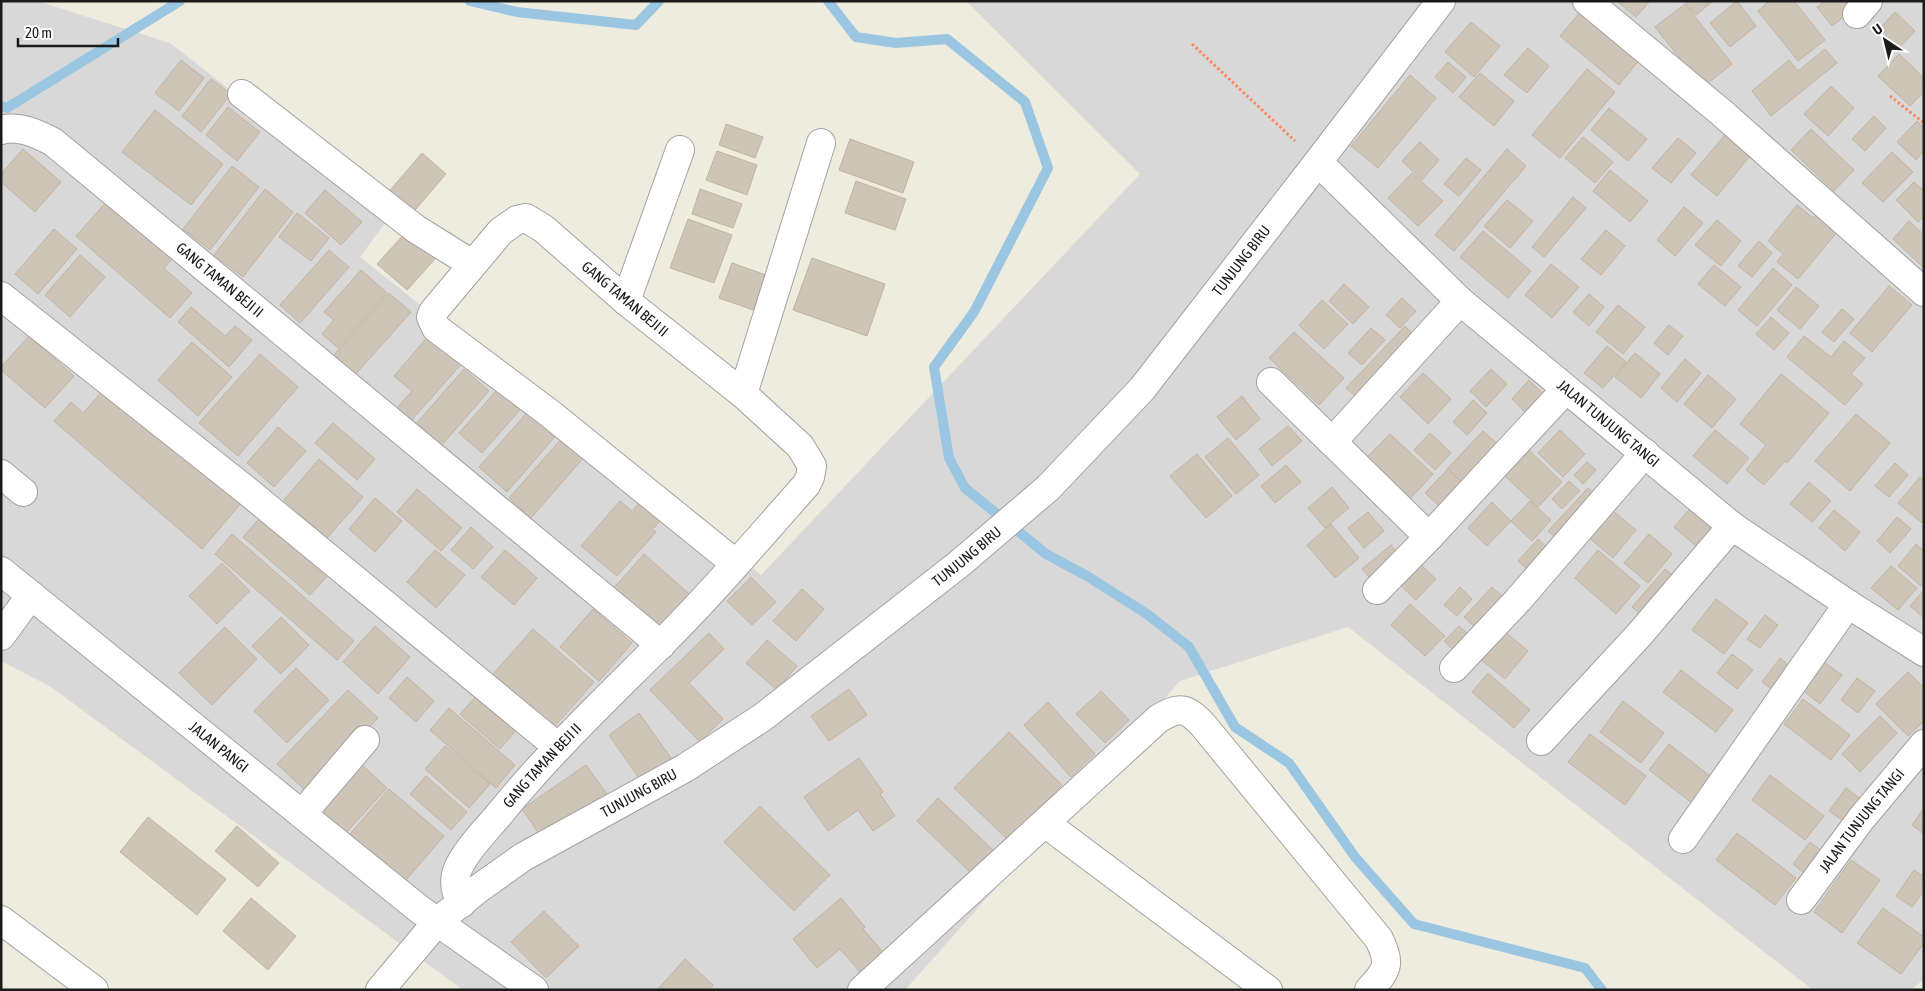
<svg xmlns="http://www.w3.org/2000/svg" width="1925" height="991" viewBox="0 0 1925 991" font-family="'Asap Condensed',sans-serif">
<rect width="100%" height="100%" fill="#eeebdf"/>
<path fill="#d9d8d8" d="M1 1H37L170 43 391 215 360 257 761 575 1140 174 966 1H1924V979L1911 990H1813L1348 627 1180 681 905 990H463L51 687 1 661Z"/>
<g fill="none" stroke-linecap="round" stroke-linejoin="round">
<g stroke="#9ac6e1" stroke-width="10">
<path d="M470 1 517 12 636 25 659 1"/>
<path d="M828 1 856 37 896 43 947 39 1025 102 1048 168 974 312 934 367 949 458 965 488 1046 554 1087 576 1147 614 1189 647 1235 727 1289 763 1355 857 1414 924 1585 968 1602 990"/>
<path d="M1 106 7 108 180 1"/>
</g>
</g>
<g fill="#cec5b8" stroke="#c1b4a0">
<path d="M1617 1H1650L1636 17Z"/>
<path d="M1684 1H1713L1696 15Z"/>
<path d="M1737 1 1756 26 1730 47 1710 23Z"/>
<path d="M1769 1H1794L1825 40 1798 61 1758 11Z"/>
<path d="M1825 1H1864L1832 26 1817 7Z"/>
<path d="M1685 4 1732 64 1703 87 1655 27Z"/>
<path d="M1581 11 1639 60 1619 85 1560 36Z"/>
<path d="M1895 12 1915 31 1897 50 1877 31Z"/>
<path d="M1471 22 1500 46 1474 77 1445 52Z"/>
<path d="M1528 48 1549 66 1527 93 1504 75Z"/>
<path d="M1825 49 1837 63 1771 116 1752 91 1789 60 1798 71Z"/>
<path d="M1899 54 1924 78V92L1910 106 1878 76Z"/>
<path d="M181 60 204 78 179 111 155 93Z"/>
<path d="M1448 62 1466 77 1453 93 1435 77Z"/>
<path d="M1587 69 1615 92 1560 158 1532 135Z"/>
<path d="M1480 73 1514 101 1494 126 1459 97Z"/>
<path d="M1410 75 1436 98 1378 168 1351 146Z"/>
<path d="M211 79 231 94 201 132 182 116Z"/>
<path d="M1831 86 1854 108 1828 136 1804 114Z"/>
<path d="M228 107 260 132 237 161 206 135Z"/>
<path d="M1609 108 1647 139 1628 161 1591 130Z"/>
<path d="M155 110 223 164 191 205 122 152Z"/>
<path d="M1874 116 1886 128 1865 151 1852 139Z"/>
<path d="M1917 121 1924 128V151L1916 160 1897 142Z"/>
<path d="M726 124 763 137 755 158 719 145Z"/>
<path d="M1811 129 1854 170 1834 191 1791 150Z"/>
<path d="M1725 135 1750 156 1717 196 1691 175Z"/>
<path d="M1583 137 1613 162 1595 183 1565 158Z"/>
<path d="M1678 138 1696 153 1671 183 1652 168Z"/>
<path d="M850 139 914 162 903 193 839 170Z"/>
<path d="M1420 142 1439 160 1422 180 1402 161Z"/>
<path d="M23 149 61 182 35 212 1 182V174Z"/>
<path d="M1507 149 1526 166 1454 251 1435 235Z"/>
<path d="M717 151 757 165 747 195 706 180Z"/>
<path d="M1892 152 1913 172 1883 202 1862 183Z"/>
<path d="M422 153 446 174 409 217 385 196Z"/>
<path d="M1466 158 1481 170 1459 196 1444 184Z"/>
<path d="M232 166 259 187 210 250 183 229Z"/>
<path d="M1610 170 1648 201 1630 222 1593 191Z"/>
<path d="M1412 173 1443 201 1418 226 1388 198Z"/>
<path d="M856 181 906 199 895 230 845 213Z"/>
<path d="M1914 182 1924 191V216L1918 222 1896 200Z"/>
<path d="M265 189 293 212 243 277 214 255Z"/>
<path d="M700 189 742 204 733 228 692 214Z"/>
<path d="M325 190 362 222 341 245 305 213Z"/>
<path d="M1573 197 1586 208 1544 257 1532 247Z"/>
<path d="M108 200 174 257 164 268 192 293 170 318 76 236Z"/>
<path d="M1507 200 1533 221 1510 248 1484 226Z"/>
<path d="M1797 205 1813 218 1817 214 1838 231 1798 279 1777 262 1783 254 1768 241Z"/>
<path d="M1684 207 1703 223 1675 256 1657 240Z"/>
<path d="M297 213 329 238 311 261 279 237Z"/>
<path d="M688 219 732 235 714 283 670 268Z"/>
<path d="M1717 220 1741 241 1721 266 1695 245Z"/>
<path d="M1909 221 1924 235V268L1893 239Z"/>
<path d="M54 229 77 249 38 294 15 274Z"/>
<path d="M1606 230 1625 246 1601 275 1581 259Z"/>
<path d="M1483 231 1531 271 1508 298 1460 257Z"/>
<path d="M406 232 436 258 407 290 377 264Z"/>
<path d="M1759 241 1772 253 1752 277 1738 266Z"/>
<path d="M329 250 349 267 300 323 280 305Z"/>
<path d="M80 255 105 277 70 317 45 295Z"/>
<path d="M812 258 885 284 867 336 793 310Z"/>
<path d="M732 263 766 275 753 310 719 298Z"/>
<path d="M1551 264 1579 287 1552 318 1525 295Z"/>
<path d="M1714 265 1741 287 1725 306 1698 284Z"/>
<path d="M1773 268 1792 285 1757 326 1738 310Z"/>
<path d="M361 270 387 293 338 348 322 334 334 320 324 312Z"/>
<path d="M1344 284 1369 307 1353 324 1329 301Z"/>
<path d="M1889 286 1912 305 1872 352 1850 333Z"/>
<path d="M1796 287 1819 306 1800 329 1777 310Z"/>
<path d="M389 293 411 312 355 375 333 356Z"/>
<path d="M1589 294 1604 307 1589 326 1573 312Z"/>
<path d="M1402 298 1416 311 1400 328 1386 315Z"/>
<path d="M1322 300 1348 324 1324 349 1299 325Z"/>
<path d="M1618 305 1645 327 1623 354 1596 332Z"/>
<path d="M191 307 225 336 235 326 252 340 229 367 178 322Z"/>
<path d="M1842 309 1854 319 1834 342 1822 332Z"/>
<path d="M1771 317 1789 333 1774 350 1756 334Z"/>
<path d="M1669 325 1683 336 1668 355 1654 343Z"/>
<path d="M1405 326 1421 342 1363 403 1346 388Z"/>
<path d="M1371 328 1385 340 1362 365 1348 353Z"/>
<path d="M1294 332 1344 378 1319 405 1269 358Z"/>
<path d="M430 334 463 362 410 422 395 410 412 391 394 376Z"/>
<path d="M29 336 74 376 45 408 1 370V367Z"/>
<path d="M1804 336 1831 357 1844 341 1865 358 1851 374 1863 384 1845 405 1787 357Z"/>
<path d="M192 342 232 377 198 416 158 380Z"/>
<path d="M1607 346 1626 362 1603 388 1584 373Z"/>
<path d="M1635 353 1660 374 1641 398 1615 377Z"/>
<path d="M260 354 298 387 238 456 199 423Z"/>
<path d="M1685 359 1701 373 1677 402 1661 388Z"/>
<path d="M464 369 489 391 440 447 415 425Z"/>
<path d="M1491 369 1507 384 1486 407 1470 391Z"/>
<path d="M1423 373 1451 399 1428 424 1400 397Z"/>
<path d="M1781 374 1829 413 1787 463 1785 461 1764 485 1746 470 1766 445 1740 424Z"/>
<path d="M1708 375 1736 399 1712 428 1684 404Z"/>
<path d="M1529 380 1545 396 1528 415 1512 399Z"/>
<path d="M503 383 526 403 482 453 459 433Z"/>
<path d="M109 384 243 501 202 549 54 421 71 402 83 413Z"/>
<path d="M1242 396 1260 419 1236 440 1217 417Z"/>
<path d="M1473 400 1487 413 1467 435 1453 422Z"/>
<path d="M532 407 560 431 507 492 479 467Z"/>
<path d="M1856 414 1890 443 1850 491 1815 461Z"/>
<path d="M333 423 375 459 357 480 315 443Z"/>
<path d="M1288 426 1302 441 1272 466 1259 449Z"/>
<path d="M278 427 306 451 274 487 247 463Z"/>
<path d="M1560 430 1585 454 1563 477 1538 453Z"/>
<path d="M1715 430 1749 458 1727 484 1693 456Z"/>
<path d="M1483 431 1506 452 1471 491 1447 469Z"/>
<path d="M1430 433 1451 453 1435 470 1414 450Z"/>
<path d="M1390 434 1433 474 1409 500 1365 459Z"/>
<path d="M564 436 586 455 531 518 509 498Z"/>
<path d="M1228 438 1259 475 1236 494 1205 457Z"/>
<path d="M1529 450 1562 482 1538 507 1505 476Z"/>
<path d="M1197 454 1232 496 1206 518 1170 476Z"/>
<path d="M319 459 363 497 327 538 284 500Z"/>
<path d="M1587 462 1596 470 1583 484 1574 475Z"/>
<path d="M1895 463 1908 475 1889 497 1875 486Z"/>
<path d="M1286 465 1301 482 1275 503 1261 486Z"/>
<path d="M1448 469 1471 491 1448 514 1425 493Z"/>
<path d="M1920 477 1924 480V521L1922 523 1898 503Z"/>
<path d="M1569 481 1580 491 1562 509 1552 499Z"/>
<path d="M1809 482 1831 501 1812 522 1790 504Z"/>
<path d="M1332 487 1349 508 1325 528 1308 508Z"/>
<path d="M1588 488 1602 500 1562 543 1548 531Z"/>
<path d="M417 489 462 528 441 551 397 512Z"/>
<path d="M645 496 665 514 654 528 633 510Z"/>
<path d="M375 498 402 521 375 552 349 529Z"/>
<path d="M620 501 656 532 617 576 581 546Z"/>
<path d="M1530 501 1551 520 1532 541 1511 521Z"/>
<path d="M1492 502 1511 521 1487 546 1468 528Z"/>
<path d="M1694 504 1717 524 1697 547 1674 527Z"/>
<path d="M1611 509 1636 530 1613 558 1587 536Z"/>
<path d="M1834 510 1860 532 1845 551 1819 528Z"/>
<path d="M1368 512 1384 531 1364 548 1348 528Z"/>
<path d="M264 513 331 572 310 595 243 537Z"/>
<path d="M1897 517 1911 529 1890 553 1877 541Z"/>
<path d="M1331 524 1359 558 1335 578 1307 545Z"/>
<path d="M471 527 493 547 473 569 451 550Z"/>
<path d="M232 534 354 641 337 660 215 554Z"/>
<path d="M1649 534 1672 554 1648 583 1624 563Z"/>
<path d="M1538 539 1552 552 1531 573 1518 561Z"/>
<path d="M1916 544 1924 551V583L1921 586 1898 566Z"/>
<path d="M1391 545 1404 561 1376 585 1362 569Z"/>
<path d="M435 550 465 575 436 608 407 582Z"/>
<path d="M505 550 537 578 514 605 481 577Z"/>
<path d="M1598 550 1640 586 1616 614 1575 578Z"/>
<path d="M644 554 695 599 663 635 612 590Z"/>
<path d="M222 563 250 591 217 624 189 596Z"/>
<path d="M1420 564 1436 579 1416 600 1400 585Z"/>
<path d="M1891 566 1917 588 1898 610 1871 588Z"/>
<path d="M1665 569 1682 583 1649 621 1632 607Z"/>
<path d="M751 577 776 602 752 625 727 601Z"/>
<path d="M1460 587 1472 599 1457 616 1444 605Z"/>
<path d="M1492 587 1508 602 1480 632 1464 617Z"/>
<path d="M802 589 824 609 796 641 773 621Z"/>
<path d="M1924 590V618L1910 606Z"/>
<path d="M1716 599 1748 623 1724 654 1692 630Z"/>
<path d="M1410 604 1445 636 1425 656 1391 625Z"/>
<path d="M593 609 632 643 599 681 560 647Z"/>
<path d="M1765 615 1778 625 1760 648 1747 639Z"/>
<path d="M281 617 309 645 281 674 252 646Z"/>
<path d="M375 626 410 657 378 694 343 662Z"/>
<path d="M1459 626 1476 641 1461 657 1444 641Z"/>
<path d="M225 627 257 659 212 705 179 673Z"/>
<path d="M533 629 594 682 554 727 493 674Z"/>
<path d="M1504 631 1528 651 1505 679 1480 659Z"/>
<path d="M709 633 724 649 689 683 723 719 700 742 650 690Z"/>
<path d="M767 640 797 666 777 690 746 663Z"/>
<path d="M1732 654 1753 670 1737 689 1717 673Z"/>
<path d="M1780 658 1795 670 1777 693 1762 682Z"/>
<path d="M1821 660 1842 675 1820 704 1800 688Z"/>
<path d="M296 668 329 700 287 743 254 711Z"/>
<path d="M1681 670 1733 710 1716 732 1663 692Z"/>
<path d="M1908 672 1924 688V721L1908 736 1876 704Z"/>
<path d="M1488 673 1530 710 1514 728 1472 692Z"/>
<path d="M407 677 434 701 416 722 389 698Z"/>
<path d="M1857 678 1875 691 1858 713 1841 700Z"/>
<path d="M849 689 867 715 829 741 811 716Z"/>
<path d="M348 690 378 718 307 792 277 764Z"/>
<path d="M1101 691 1129 720 1105 743 1076 714Z"/>
<path d="M479 693 519 727 500 749 460 714Z"/>
<path d="M1803 699 1850 735 1831 760 1784 724Z"/>
<path d="M1623 701 1664 733 1641 763 1600 732Z"/>
<path d="M1048 702 1095 754 1071 777 1024 725Z"/>
<path d="M449 708 515 765 496 788 430 730Z"/>
<path d="M639 713 676 765 645 787 609 735Z"/>
<path d="M1880 716 1897 733 1860 772 1842 754Z"/>
<path d="M1009 732 1062 785 1008 840 954 788Z"/>
<path d="M1590 734 1646 776 1625 805 1568 762Z"/>
<path d="M1669 744 1719 783 1700 809 1649 770Z"/>
<path d="M445 746 490 784 469 808 425 769Z"/>
<path d="M859 758 883 792 880 794 895 816 873 831 858 810 828 831 804 797Z"/>
<path d="M357 760 387 788 345 834 314 806Z"/>
<path d="M586 765 609 797 545 842 522 809Z"/>
<path d="M1770 775 1824 816 1805 840 1752 800Z"/>
<path d="M426 776 467 812 451 830 410 794Z"/>
<path d="M1846 788 1866 803 1849 825 1829 811Z"/>
<path d="M389 789 444 836 405 881 350 834Z"/>
<path d="M938 798 994 851 972 874 917 821Z"/>
<path d="M760 806 830 875 794 911 724 842Z"/>
<path d="M1924 808V834L1912 825Z"/>
<path d="M148 817 226 879 197 915 120 852Z"/>
<path d="M237 826 279 863 258 887 215 851Z"/>
<path d="M1737 833 1796 878 1775 905 1716 860Z"/>
<path d="M1810 842 1830 857 1813 880 1793 864Z"/>
<path d="M1851 860 1880 880 1842 933 1814 912Z"/>
<path d="M1914 870 1924 877V891L1912 907 1896 896Z"/>
<path d="M251 898 296 936 268 970 223 931Z"/>
<path d="M841 898 865 927 863 929 889 959 866 979 840 949 817 968 793 939Z"/>
<path d="M1883 908 1924 937V943L1901 974 1857 943Z"/>
<path d="M544 911 579 946 546 978 511 942Z"/>
<path d="M685 959 713 985 709 990H657Z"/>
</g>
<g fill="none" stroke-linecap="round" stroke-linejoin="round">
<g stroke="#a2a2a2" stroke-width="30">
<g id="minor">
<path d="M1587 1 1722 113 1924 292"/>
<path d="M1857 14 1868 1"/>
<path d="M242 94 416 229 472 264"/>
<path id="s1" d="M1 130C19 125 38 134 53 142L661 645"/>
<path id="s2" d="M1318 162 1460 301 1732 526 1848 604 1924 652"/>
<path d="M1 296 246 490 558 747"/>
<path d="M626 301 680 150"/>
<path d="M1271 382 1429 537"/>
<path d="M743 394 821 143"/>
<path d="M1332 442 1460 301"/>
<path d="M1 474 23 492"/>
<path id="s3" d="M1 571 419 909 534 990"/>
<path d="M1377 590 1429 537 1566 389"/>
<path d="M1 636 31 595"/>
<path d="M1454 668 1518 600 1645 453"/>
<path d="M1541 741 1639 635 1732 526"/>
<path d="M302 814 365 740"/>
<path d="M1045 823 1268 990"/>
<path d="M1683 839 1848 604"/>
<path id="s4" d="M1801 900 1861 819 1924 744"/>
<path id="s5" d="M461 904C454 888 452 877 462 861 471 845 485 831 497 817 546 756 603 702 658 647 710 596 757 540 806 485L810 477 812 466 800 446 743 394 626 301 544 229 526 218 517 220 501 231 433 312 431 317 436 328 548 412 736 564"/>
<path d="M1 920 94 990"/>
<path d="M862 990 1158 719C1179 706 1186 707 1203 725L1379 939C1391 965 1388 969 1369 990"/>
</g>
</g>
<g stroke="#a2a2a2" stroke-width="30">
<g id="tertiary">
<path id="s6" d="M380 990 437 922 478 889 523 857 685 768 763 717 959 564 1048 488 1142 389 1318 162 1441 1"/>
</g>
</g>
<g stroke="#ff885f" stroke-width="3" stroke-dasharray="2.5 2.5" stroke-linecap="butt">
<path d="M1192 44 1295 141"/>
<path d="M1890 96 1924 123"/>
</g>
<use href="#minor" stroke="#fff" stroke-width="28"/>
<use href="#tertiary" stroke="#fff" stroke-width="28"/>
</g>
<g text-anchor="middle" stroke-width="4" stroke-linejoin="round" paint-order="stroke">
<g font-size="15" fill="#1b1b1b" stroke="#fff">
<text dy="5" stroke="none"><textPath href="#s6" startOffset="1139">TUNJUNG BIRU</textPath></text>
<text dy="5" stroke="none"><textPath href="#s1" startOffset="271">GANG TAMAN BEJI II</textPath></text>
<text transform="translate(625 299) rotate(40)" y="5">GANG TAMAN BEJI II</text>
<text dy="5" stroke="none"><textPath href="#s2" startOffset="391">JALAN TUNJUNG TANGI</textPath></text>
<text dy="5" stroke="none"><textPath href="#s6" startOffset="734">TUNJUNG BIRU</textPath></text>
<text dy="5" stroke="none"><textPath href="#s3" startOffset="280">JALAN PANGI</textPath></text>
<text dy="5" stroke="none"><textPath href="#s5" startOffset="170">GANG TAMAN BEJI II</textPath></text>
<text dy="5" stroke="none"><textPath href="#s6" startOffset="329">TUNJUNG BIRU</textPath></text>
<text dy="5" stroke="none"><textPath href="#s4" startOffset="100">JALAN TUNJUNG TANGI</textPath></text>
</g>
</g>
<rect width="1925" height="991" fill="none" stroke="#1b1b1b" stroke-width="5"/>
<g transform="translate(1885 40) rotate(325)" stroke="#ffffff" stroke-width="4" paint-order="stroke">
<path d="M0-4L9 19L0 12L-9 19Z" fill="#1b1b1b"/>
<text y="-8" font-size="14" font-weight="bold" text-anchor="middle" fill="#1b1b1b">U</text>
</g>
<path d="M18 38v8h100v-8" fill="none" stroke="#1b1b1b" stroke-width="2.5"/>
<text x="25" y="38" font-size="15" fill="#1b1b1b" stroke="#ffffff" stroke-width="4" paint-order="stroke">20 m</text>
</svg>
